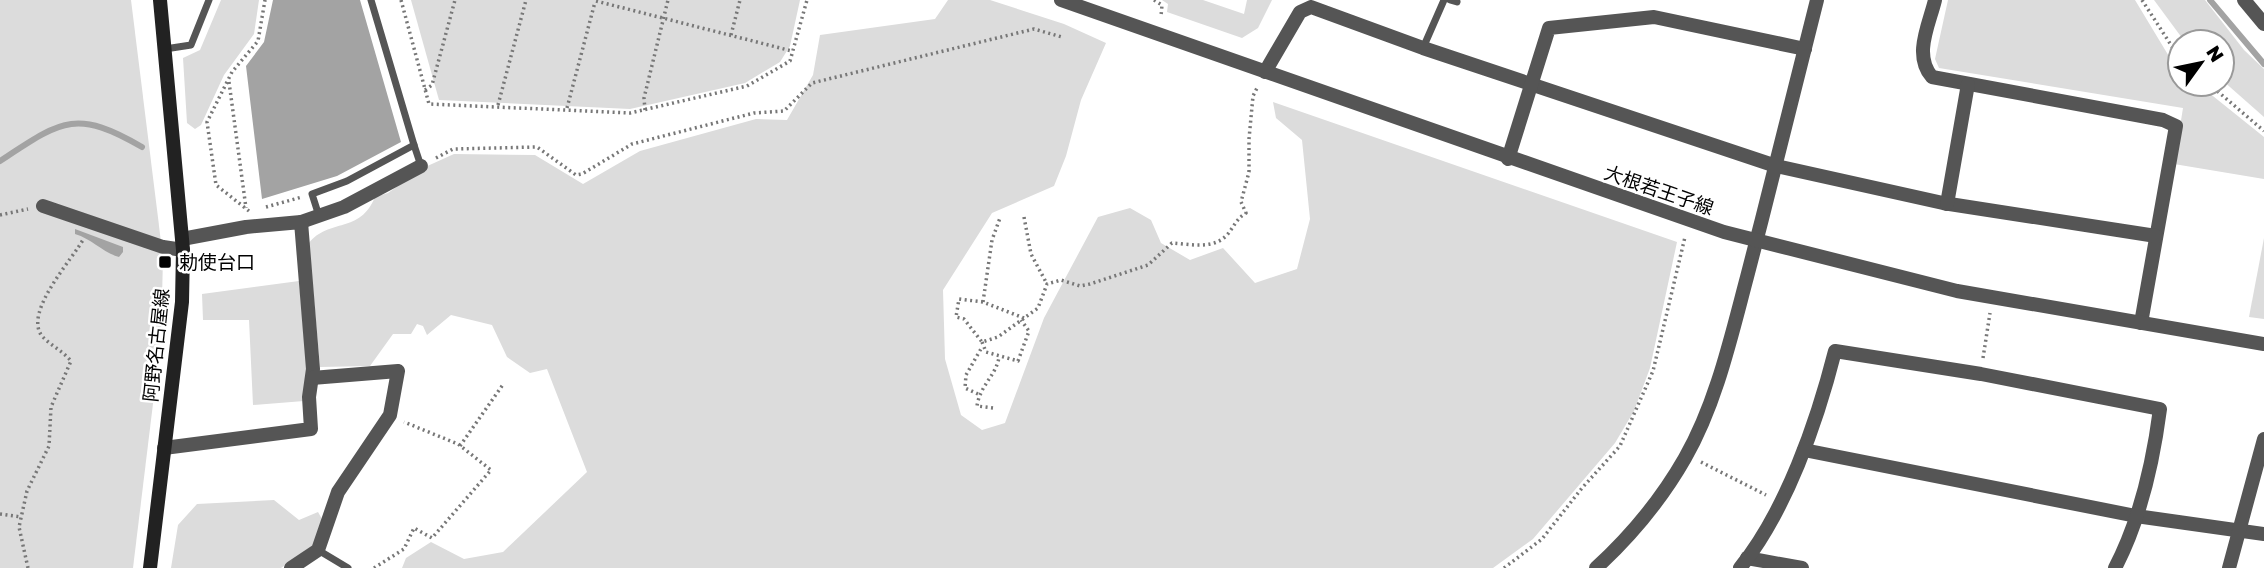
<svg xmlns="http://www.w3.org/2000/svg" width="2264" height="568" viewBox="0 0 2264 568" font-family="'Golos Text','Noto Sans JP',sans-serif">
<rect width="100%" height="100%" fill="#fff"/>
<g fill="#dcdcdc">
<path d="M0 0H131L163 258 161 338 133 568H0Z"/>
<path d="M221 0H259L254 34 224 75 201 125 195 129 187 123 183 58 200 50Z"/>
<path d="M411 0H800L790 46 780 62 745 83 630 109 439 100Z"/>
<path d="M948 0H990L1064 24 1106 43 1081 100 1066 156 1054 186 992 213 943 290 945 359 961 415 982 430 1005 423 1044 318 1098 217 1130 208 1151 220 1161 243 1190 260 1223 248 1255 283 1297 269 1310 219 1302 140 1276 118 1273 102 1677 242 1650 368 1634 411 1615 443 1533 539 1493 568H402L406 558 431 542 464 559 503 552 587 472 547 369 530 373 507 357 492 325 451 315 427 335 423 326 417 324 411 334H393L370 366 320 367 309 243C329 218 360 234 375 197L388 193 423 168 454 154 535 155 583 184 640 151 756 119 787 120 813 75 820 35 935 19Z"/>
<path d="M1162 0H1203L1244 14 1247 0H1272L1258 28 1242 38 1167 12 1168 4Z"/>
<path d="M1948 0H2135L2173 63 2180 69V84H2198L2264 137V179L2174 164 2183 108 1939 68 1935 59Z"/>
<path d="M2154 0H2205L2244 50 2264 69V117L2222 80V42H2185Z"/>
<path d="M2264 238V319L2249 317Z"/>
<path d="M299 281 307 370 304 401 253 405 249 320H203L202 294Z"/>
<path d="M274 500 299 520 318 512 322 519 314 546 281 568H171L178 525 197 504Z"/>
</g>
<g fill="#a3a3a3">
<path d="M273 0H360L401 142 337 176 262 199 246 66 264 42Z"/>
<path d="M75 229 123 247V252L119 257C102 252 92 239 75 234Z"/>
</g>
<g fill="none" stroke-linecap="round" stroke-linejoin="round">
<g stroke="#a3a3a3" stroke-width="6">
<path d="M2210 0 2264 64"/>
<path d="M0 161C61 121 75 108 142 147"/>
</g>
<g stroke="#777" stroke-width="3.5" stroke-dasharray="2 3.5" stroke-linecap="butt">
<path d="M401 0 429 104 630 113 747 86 790 61 807 0"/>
<path d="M1154 0 1162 5 1161 16"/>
<path d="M2142 0 2180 59"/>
<path d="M596 1 792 51"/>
<path d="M731 35 740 0"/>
<path d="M229 82 246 208"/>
<path d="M2209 84 2264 131"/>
<path d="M425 90 432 85 455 0"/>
<path d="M498 105 526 0"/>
<path d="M567 108 595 2"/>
<path d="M645 110 644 98 668 0"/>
<path d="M436 158 453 149 537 147 576 175 582 174 632 144 754 113 784 111 812 83 1034 29 1062 37"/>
<path d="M266 207 302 197"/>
<path d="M249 211 216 185 207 122 232 72 258 41 265 0"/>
<path d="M0 215 28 209"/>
<path d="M1024 217 1031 254 1047 284"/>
<path d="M983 302 992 240 1000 218"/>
<path d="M1024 318 983 302 959 299 956 317 964 319 982 342 998 337 1038 308 1047 284 1061 280 1080 286 1090 284 1148 265 1172 243C1190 244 1213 250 1227 235 1234 227 1236 219 1246 213L1241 202 1249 172V139L1253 96 1257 88"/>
<path d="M982 342 986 352 1018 361 1029 331 1021 320"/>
<path d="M1983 358 1990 313"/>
<path d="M978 394 965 388 966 375 982 347"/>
<path d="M993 408 977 406C980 385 996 376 999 357"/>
<path d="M460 446 504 383"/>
<path d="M1701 462 1766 495"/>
<path d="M0 514 21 517"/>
<path d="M28 568 19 527 27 491 49 446 51 407 71 361C63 351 50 345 42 336 23 312 73 259 84 238"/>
<path d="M374 568 404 549 414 528 432 538 491 470 458 444 404 422"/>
<path d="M1504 568 1542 539 1582 488 1620 446 1653 371 1685 237"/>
</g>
<g stroke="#555" stroke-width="7">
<path d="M371 0 414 145"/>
<path d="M1450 0 1457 2"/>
<path d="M1423 48 1444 0"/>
<path d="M165 49 191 45 209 0"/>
<path d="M319 216 312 194 347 181 414 145 421 166"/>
<path d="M318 550 348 568"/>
</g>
<g stroke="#555" stroke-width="14">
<path d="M1935 0C1929 25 1913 55 1932 77L2163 120 2176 126 2141 323"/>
<path d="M2244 0 2264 24"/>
<path d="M1265 72 1300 12 1311 7 1423 48 1776 166 1943 203 2156 236"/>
<path d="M1508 159 1549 28 1654 17 1805 49"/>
<path d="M1947 204 1968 84"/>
<path d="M43 206 163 247 183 250"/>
<path d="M301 222 344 207 421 166"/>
<path d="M164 448 311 429 309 397 313 369 301 222 246 227 182 239"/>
<path d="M1804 450 2136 516 2264 534"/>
<path d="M1747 558 1802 568"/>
<path d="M291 568 318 550 338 492 390 415 398 371 312 378"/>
<path d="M1596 568C1632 535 1661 500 1685 458 1716 404 1731 337 1747 277 1771 185 1794 93 1817 0"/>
<path d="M1740 568C1786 511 1817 422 1835 351L1981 374 2160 409C2153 463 2140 520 2115 568"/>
<path d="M2229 568 2264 439"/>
</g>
<path stroke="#555" stroke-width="14" d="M1061 0 1724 232 1957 291 2264 344"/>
<path stroke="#222" stroke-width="14" d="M150 568 182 302 183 250 160 0"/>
</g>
<rect fill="#000" stroke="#fff" stroke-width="2.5" x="158" y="255" width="14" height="14" rx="3.5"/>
<g text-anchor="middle" stroke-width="5" stroke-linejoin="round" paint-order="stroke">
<g font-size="19" fill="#000" stroke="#fff">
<text transform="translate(1659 190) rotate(19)" y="7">大根若王子線</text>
<text transform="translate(156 345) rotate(-84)" y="7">阿野名古屋線</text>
</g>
<g font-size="19" fill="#000" stroke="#fff" text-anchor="start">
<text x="179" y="269">勅使台口</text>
</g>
</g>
<g transform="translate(2201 63) rotate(57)"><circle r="33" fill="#ffffff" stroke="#999999" stroke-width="2"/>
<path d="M0-5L12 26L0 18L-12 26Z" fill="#000000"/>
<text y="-10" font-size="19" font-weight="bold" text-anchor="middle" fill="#000000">N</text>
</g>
</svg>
